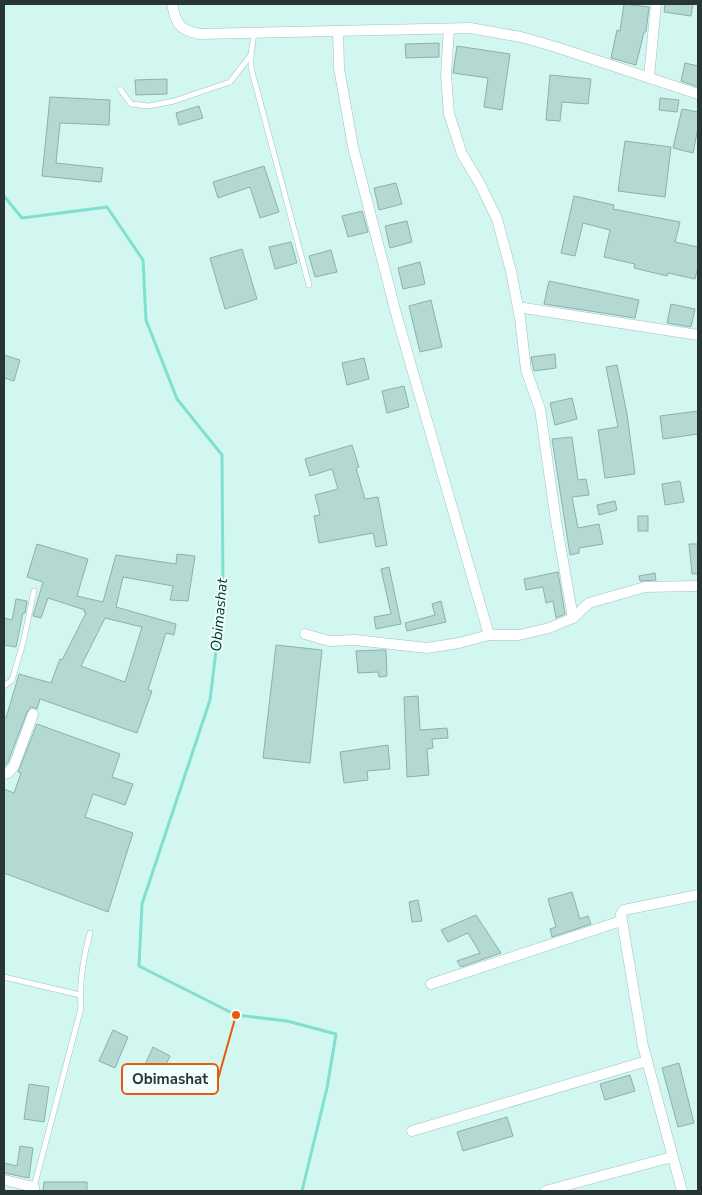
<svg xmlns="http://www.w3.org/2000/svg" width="702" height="1195" viewBox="0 0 702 1195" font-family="'Nunito Sans',sans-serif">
<rect width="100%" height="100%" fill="#d1f7f0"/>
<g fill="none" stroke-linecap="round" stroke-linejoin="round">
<path stroke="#7fe0d0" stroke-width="3" d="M4 196 22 218 107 207 143 260 146 320 177 399 222 455 223 593 210 700 142 904 139 966 236 1015 287 1021 336 1034 327 1088 302 1191"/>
</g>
<g fill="#b3d9d2" stroke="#8cb1aa" fill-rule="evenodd">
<path d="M624 4 649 7 646 32H644L636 65 611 58 617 30 620 31Z"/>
<path d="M665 4H693L691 16 664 12Z"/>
<path d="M439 43V57L406 58 405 44Z"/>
<path d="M457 46 510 54 502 110 484 107 488 78 453 73Z"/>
<path d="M685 63 698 66V87L681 81Z"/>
<path d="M550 75 591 79 588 104 562 102 560 121 546 120Z"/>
<path d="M167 79V94L136 95 135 80Z"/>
<path d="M50 97 110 100 109 125 60 123 56 163 103 168 101 182 42 176Z"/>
<path d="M660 98 679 100 677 112 659 110Z"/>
<path d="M199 106 203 118 179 125 176 113Z"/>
<path d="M682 109 698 112V128L693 153 673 148Z"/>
<path d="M625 141 671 147 665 197 618 191Z"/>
<path d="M264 166 279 212 260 218 250 187 218 198 213 182Z"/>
<path d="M396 183 402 204 379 210 374 188Z"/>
<path d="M574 196 614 205 613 209 680 222 675 242 698 247V267L695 279 668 273 667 276 634 268 635 264 604 257 610 230 583 223 575 256 561 253Z"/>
<path d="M362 211 368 232 348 237 342 216Z"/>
<path d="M407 221 412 242 390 248 385 226Z"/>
<path d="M291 242 297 263 275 269 269 247Z"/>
<path d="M242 249 257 299 225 309 210 258Z"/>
<path d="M331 250 337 272 315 277 309 256Z"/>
<path d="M420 262 425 284 403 289 398 268Z"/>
<path d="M549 281 639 300 635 318 544 304Z"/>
<path d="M431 300 442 347 420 352 409 306Z"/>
<path d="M671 304 695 309 691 327 667 323Z"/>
<path d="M555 354 556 368 534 371 531 357Z"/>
<path d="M4 355 20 360 14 381 4 378Z"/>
<path d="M364 358 369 379 347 385 342 363Z"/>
<path d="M617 365 627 414 635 474 605 478 598 430 618 427 606 367Z"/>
<path d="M404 386 409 407 387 413 382 391Z"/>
<path d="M572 398 577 419 555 425 550 403Z"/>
<path d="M698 411V434L663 439 660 416Z"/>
<path d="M572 437 578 480 586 479 589 495 572 497 578 528 599 524 603 544 579 548V553L570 555 552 439Z"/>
<path d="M352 445 359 467 356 468 365 499 378 497 387 545 376 547 373 533 319 543 314 516 320 515 315 495 338 489 332 469 310 476 305 459Z"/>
<path d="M680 481 684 502 665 505 662 484Z"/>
<path d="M615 501 617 510 599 515 597 505Z"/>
<rect x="638" y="516" width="10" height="15"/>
<path d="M37 544 88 559 77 596 103 602 116 555 176 564 177 554 195 556 188 601 170 600 173 586 123 577 116 607 176 624 174 635 166 633 148 690 152 691 137 733 40 699 37 709 31 707 27 712 8 762 4 767V717L6 718 19 674 51 683 60 659 62 660 86 613 84 612 85 610 48 598 41 618 33 616 43 582 27 577ZM105 618 142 627 125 682 81 666Z"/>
<path d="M689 544H698V574H692Z"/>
<path d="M389 567 401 624 376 629 374 617 391 614 381 569Z"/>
<path d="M558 572 565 614 556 618 553 601 546 603 543 587 526 590 524 579Z"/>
<path d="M655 573 656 580 640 581 639 576Z"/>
<path d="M16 599 27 601 25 613H23L16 647 4 645V618L12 620Z"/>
<path d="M441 601 446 622 407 631 405 623 435 615 432 604Z"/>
<path d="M276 645 322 650 310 763 263 758Z"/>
<path d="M380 650H386L387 676 379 677 378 672 358 673 356 651Z"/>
<path d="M418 696 420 730 447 728 448 738 432 739 433 748 427 749 429 775 407 777 404 697Z"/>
<path d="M37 724 120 754 112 777 133 784 125 805 93 794 85 817 133 833 108 912 4 873V789L14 793 21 773 18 772Z"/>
<path d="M388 745 390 769 367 771 368 780 344 783 340 752Z"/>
<path d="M572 892 580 919 588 916 591 924 552 937 550 929 556 927 548 899Z"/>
<path d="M418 900 422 921 412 922 409 902Z"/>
<path d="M476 915 501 953 461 967 457 961 480 953 468 933 448 942 441 930Z"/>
<path d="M113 1030 128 1037 115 1068 99 1061Z"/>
<path d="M153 1047 170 1056 157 1084 140 1076Z"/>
<path d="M679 1063 694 1123 678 1127 662 1068Z"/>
<path d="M630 1075 635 1091 605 1100 600 1084Z"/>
<path d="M29 1084 49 1087 44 1122 24 1119Z"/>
<path d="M507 1117 513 1136 463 1151 457 1132Z"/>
<path d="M20 1146 33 1148 29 1178 4 1173V1163L17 1166Z"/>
<path d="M44 1182H87V1191H43Z"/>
</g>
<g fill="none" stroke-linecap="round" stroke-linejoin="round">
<g stroke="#9ec3bc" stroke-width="6">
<g id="service">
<path d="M254 33 251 55V68L309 285"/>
<path d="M120 89 131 104 149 106 174 101 230 82 251 55"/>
<path d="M4 686 12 680 23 643 34 591"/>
<path d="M4 977 80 995"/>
<path d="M34 1187 81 1008C79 982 83 958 90 933"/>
</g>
</g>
<g stroke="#9ec3bc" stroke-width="11">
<g id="minor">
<path d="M172 4C176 24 179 30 200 34L470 28 521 37 556 47 698 94"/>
<path d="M449 29 446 75 449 114 462 154 480 184 497 219 511 271 520 318 526 370 540 409 556 521 573 618"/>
<path d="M338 31 339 68 353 147 397 317 489 635"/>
<path d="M649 77 656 4"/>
<path d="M524 308 698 335"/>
<path d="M305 634 329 641 355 640 427 648 459 643 489 635H519L549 628 573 618 589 603 645 587 698 586"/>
<path d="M4 774 8 773 14 766 33 714"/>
<path d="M431 984 621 921"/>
<path d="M412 1131 647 1061"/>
<path d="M4 1180 34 1187V1191"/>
<path d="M545 1191 672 1157"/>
<path d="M682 1191 643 1046 621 914 624 910 698 895"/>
</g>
</g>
<use href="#service" stroke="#fff" stroke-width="5"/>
<use href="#minor" stroke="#fff" stroke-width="10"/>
</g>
<g text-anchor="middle" stroke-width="4" stroke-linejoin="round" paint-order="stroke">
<g font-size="15" font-style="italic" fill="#03332d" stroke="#f0fffc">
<text transform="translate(219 615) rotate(-85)" y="5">Obimashat</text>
</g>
</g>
<path fill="none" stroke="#e8590c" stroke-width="2" d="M236 1015L218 1079"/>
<circle fill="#e8590c" stroke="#f0fffc" stroke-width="2" cx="236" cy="1015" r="5"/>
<rect fill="#f0fffc" stroke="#e8590c" stroke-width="2" x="122" y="1064" width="96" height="30" rx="5"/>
<g font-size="15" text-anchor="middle" font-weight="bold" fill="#273634">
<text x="170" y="1084">Obimashat</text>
</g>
<rect width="702" height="1195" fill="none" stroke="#273634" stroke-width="10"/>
</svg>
